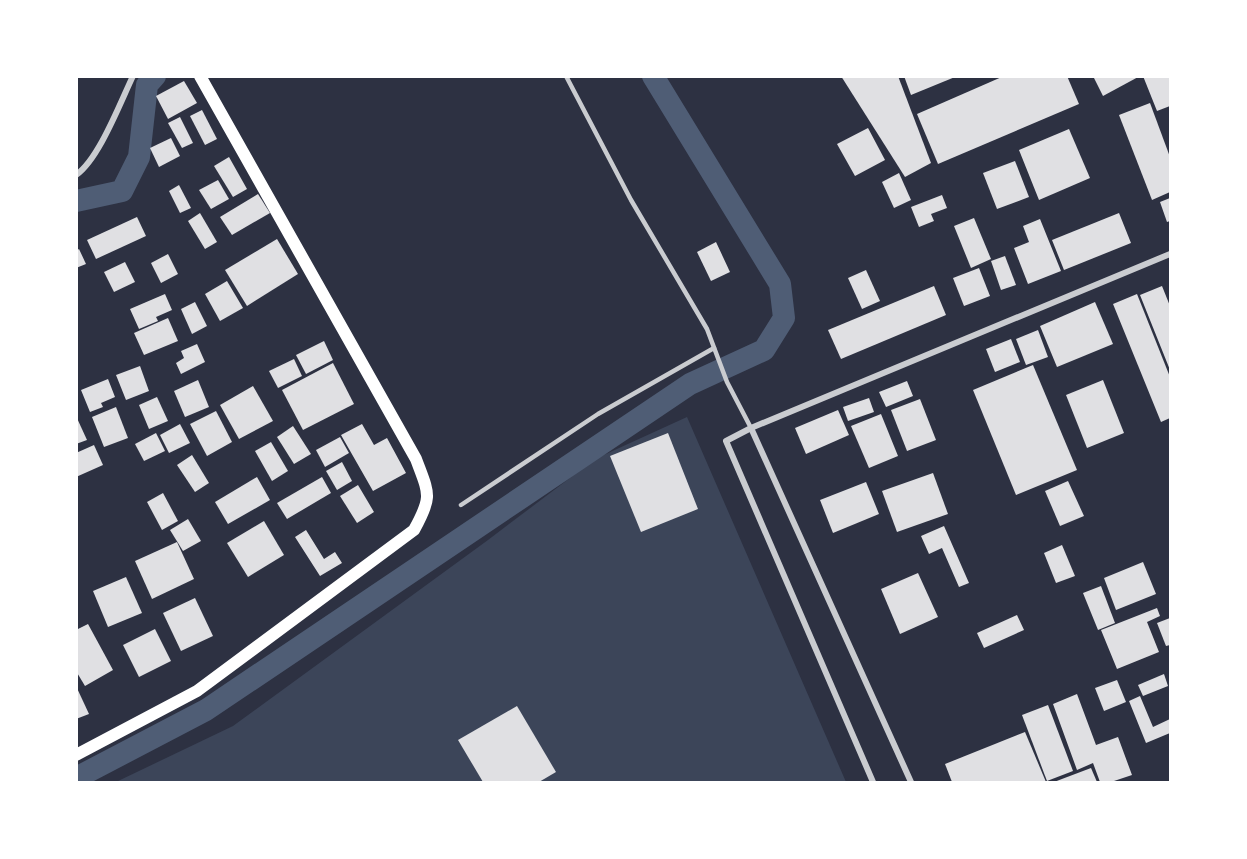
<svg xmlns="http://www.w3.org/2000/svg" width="1247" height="859" viewBox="0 0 1247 859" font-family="Spectral,serif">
<rect width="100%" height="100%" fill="#2d3142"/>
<path fill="#3c4559" d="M687 417 846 782H116L233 726 488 540 595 459Z"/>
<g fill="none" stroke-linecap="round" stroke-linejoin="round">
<g stroke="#4f5d75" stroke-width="22">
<path d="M76 201 122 191 139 157 147 85 155 76"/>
<path d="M76 778 206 710 690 384 764 350 784 318 780 284 653 76"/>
</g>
</g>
<g fill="#e0e0e3">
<path d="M841 76H898L931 163 905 177Z"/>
<path d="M904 76H955V77L911 95Z"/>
<path d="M1004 76H1067L1079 104 938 164 917 114Z"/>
<path d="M1093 76H1140L1103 96Z"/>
<path d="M1143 76H1170V106L1157 111Z"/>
<path d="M184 81 197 103 168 119 156 96Z"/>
<path d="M1150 103 1170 157V192L1152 200 1119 115Z"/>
<path d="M202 110 217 139 205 145 190 116Z"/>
<path d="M180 117 193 143 182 148 168 123Z"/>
<path d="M868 128 885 160 855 176 837 144Z"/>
<path d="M1069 129 1090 178 1039 200 1019 150Z"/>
<path d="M171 138 180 156 159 167 150 148Z"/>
<path d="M229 157 247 189 233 197 214 166Z"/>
<path d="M1015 161 1029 197 997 209 983 173Z"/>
<path d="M899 173 911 200 894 208 882 182Z"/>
<path d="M218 180 229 199 211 209 199 190Z"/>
<path d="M179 185 191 208 180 213 169 191Z"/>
<path d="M258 194 270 213 232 235 220 217Z"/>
<path d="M942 195 947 208 931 214 934 221 919 227 911 207Z"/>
<path d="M1170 198V221L1167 222 1160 202Z"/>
<path d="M200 213 217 242 205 249 188 221Z"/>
<path d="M1119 213 1131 243 1064 270 1052 240Z"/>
<path d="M137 217 146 236 96 259 87 240Z"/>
<path d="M974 218 991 259 971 268 954 226Z"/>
<path d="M1040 219 1061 271 1028 284 1014 248 1029 242 1023 226Z"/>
<path d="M277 239 298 274 247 306 225 270Z"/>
<path d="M716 242 730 272 711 281 697 252Z"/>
<path d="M79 249 86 264 76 268V251Z"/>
<path d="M168 254 178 274 161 283 151 263Z"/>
<path d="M1005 256 1016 285 1001 290 991 261Z"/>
<path d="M125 262 135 282 114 292 104 272Z"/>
<path d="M979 268 990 296 964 306 953 278Z"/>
<path d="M866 270 880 301 862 309 848 278Z"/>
<path d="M227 281 243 308 220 321 205 294Z"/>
<path d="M934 286 946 315 841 359 828 330Z"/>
<path d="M1162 286 1170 306V370L1140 295Z"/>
<path d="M165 294 172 310 156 317 158 321 139 329 130 309Z"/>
<path d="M1137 294 1170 377V418L1161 422 1113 304Z"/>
<path d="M195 302 207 326 192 334 181 309Z"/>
<path d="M1095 302 1113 344 1057 367 1040 326Z"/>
<path d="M168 318 178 341 144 355 134 333Z"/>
<path d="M1038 330 1048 357 1026 365 1016 339Z"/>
<path d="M1011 339 1020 362 995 372 986 349Z"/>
<path d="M324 341 333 360 306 374 296 355Z"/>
<path d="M197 344 205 362 181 374 176 363 184 358 181 351Z"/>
<path d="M294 359 302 376 278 388 269 371Z"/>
<path d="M333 363 354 404 303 430 282 390Z"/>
<path d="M1033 365 1077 470 1016 495 973 390Z"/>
<path d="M140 366 149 391 126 400 116 375Z"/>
<path d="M108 379 115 397 101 403 103 407 90 412 81 390Z"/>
<path d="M198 380 209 407 185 417 174 391Z"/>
<path d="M1103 380 1124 433 1087 448 1066 395Z"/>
<path d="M907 381 913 396 886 407 879 392Z"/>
<path d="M253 386 273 421 239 439 220 405Z"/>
<path d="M157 397 168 421 149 429 139 405Z"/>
<path d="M869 398 874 412 848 421 843 407Z"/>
<path d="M920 399 936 440 907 451 891 410Z"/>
<path d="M116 407 128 438 104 447 92 417Z"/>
<path d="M838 410 849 435 806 454 795 428Z"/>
<path d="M216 411 232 442 207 456 190 424Z"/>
<path d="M881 414 898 456 869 468 851 426Z"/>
<path d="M76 416 87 440 76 444Z"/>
<path d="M180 424 190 443 169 453 160 435Z"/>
<path d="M362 424 374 445 387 438 406 473 373 491 341 435Z"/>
<path d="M293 426 311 454 294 464 277 437Z"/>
<path d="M156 433 165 451 144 461 135 444Z"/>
<path d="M668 433 698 509 641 532 610 456Z"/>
<path d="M340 437 349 453 325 467 316 450Z"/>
<path d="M271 442 288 471 272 481 255 451Z"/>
<path d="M94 445 103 465 76 477V453Z"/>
<path d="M192 455 209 483 195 492 177 465Z"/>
<path d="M342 462 352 481 337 490 326 471Z"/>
<path d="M933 473 948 514 897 532 882 491Z"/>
<path d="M257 477 270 500 228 524 215 502Z"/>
<path d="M322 477 331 493 287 519 277 503Z"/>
<path d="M1068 481 1084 516 1060 526 1045 491Z"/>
<path d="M866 482 879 514 833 533 820 500Z"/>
<path d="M358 485 374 512 357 523 340 496Z"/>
<path d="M163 493 178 521 162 530 147 502Z"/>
<path d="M188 519 201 541 183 551 170 530Z"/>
<path d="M264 521 284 555 248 577 227 543Z"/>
<path d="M944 526 969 583 959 587 942 548 929 554 921 536Z"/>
<path d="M306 530 324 559 335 552 342 563 320 576 295 537Z"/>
<path d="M177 542 194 579 152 599 135 561Z"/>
<path d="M1062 545 1075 576 1056 583 1044 553Z"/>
<path d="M1143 562 1156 594 1116 610 1104 578Z"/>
<path d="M918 573 938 617 900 634 881 589Z"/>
<path d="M126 577 142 613 108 627 93 591Z"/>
<path d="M1101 586 1115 623 1098 630 1083 593Z"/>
<path d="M195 598 213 636 181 651 163 613Z"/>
<path d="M1157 608 1160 616 1147 622 1159 652 1117 669 1101 630Z"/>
<path d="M1017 615 1024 630 984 648 977 633Z"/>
<path d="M1170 618V645L1166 646 1157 623Z"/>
<path d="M88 624 113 670 85 686 76 671V630Z"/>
<path d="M155 629 171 661 139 677 123 645Z"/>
<path d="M1164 674 1168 686 1143 696 1138 685Z"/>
<path d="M1117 680 1126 702 1104 711 1095 688Z"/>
<path d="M76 686 89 714 76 719Z"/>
<path d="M1077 694 1096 745 1118 737 1132 775 1111 782H1100L1093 763 1077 770 1053 704Z"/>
<path d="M1140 696 1153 727 1170 719V733L1146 743 1129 701Z"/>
<path d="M1048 705 1073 771 1047 781 1022 715Z"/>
<path d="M517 706 556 772 539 782H483L458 740Z"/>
<path d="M1025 732 1046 782H952L945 764Z"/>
<path d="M1091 768 1097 782H1054Z"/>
</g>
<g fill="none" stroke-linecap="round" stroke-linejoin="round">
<g stroke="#caccd0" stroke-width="4.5">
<path d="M566 76 631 200 707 329 727 382 751 428"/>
<path d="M461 505 598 414 714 348"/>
</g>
<g stroke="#caccd0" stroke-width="6">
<path d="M76 175C99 159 120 103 133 76"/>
<path d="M751 428 911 782"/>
<path d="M873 782 726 441 751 428 1170 254"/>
</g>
<path stroke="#fff" stroke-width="12" d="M76 755 197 691 414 530C433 496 429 494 416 459L200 76"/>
</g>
<rect width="1247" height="859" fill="none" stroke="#ffffff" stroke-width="156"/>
</svg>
